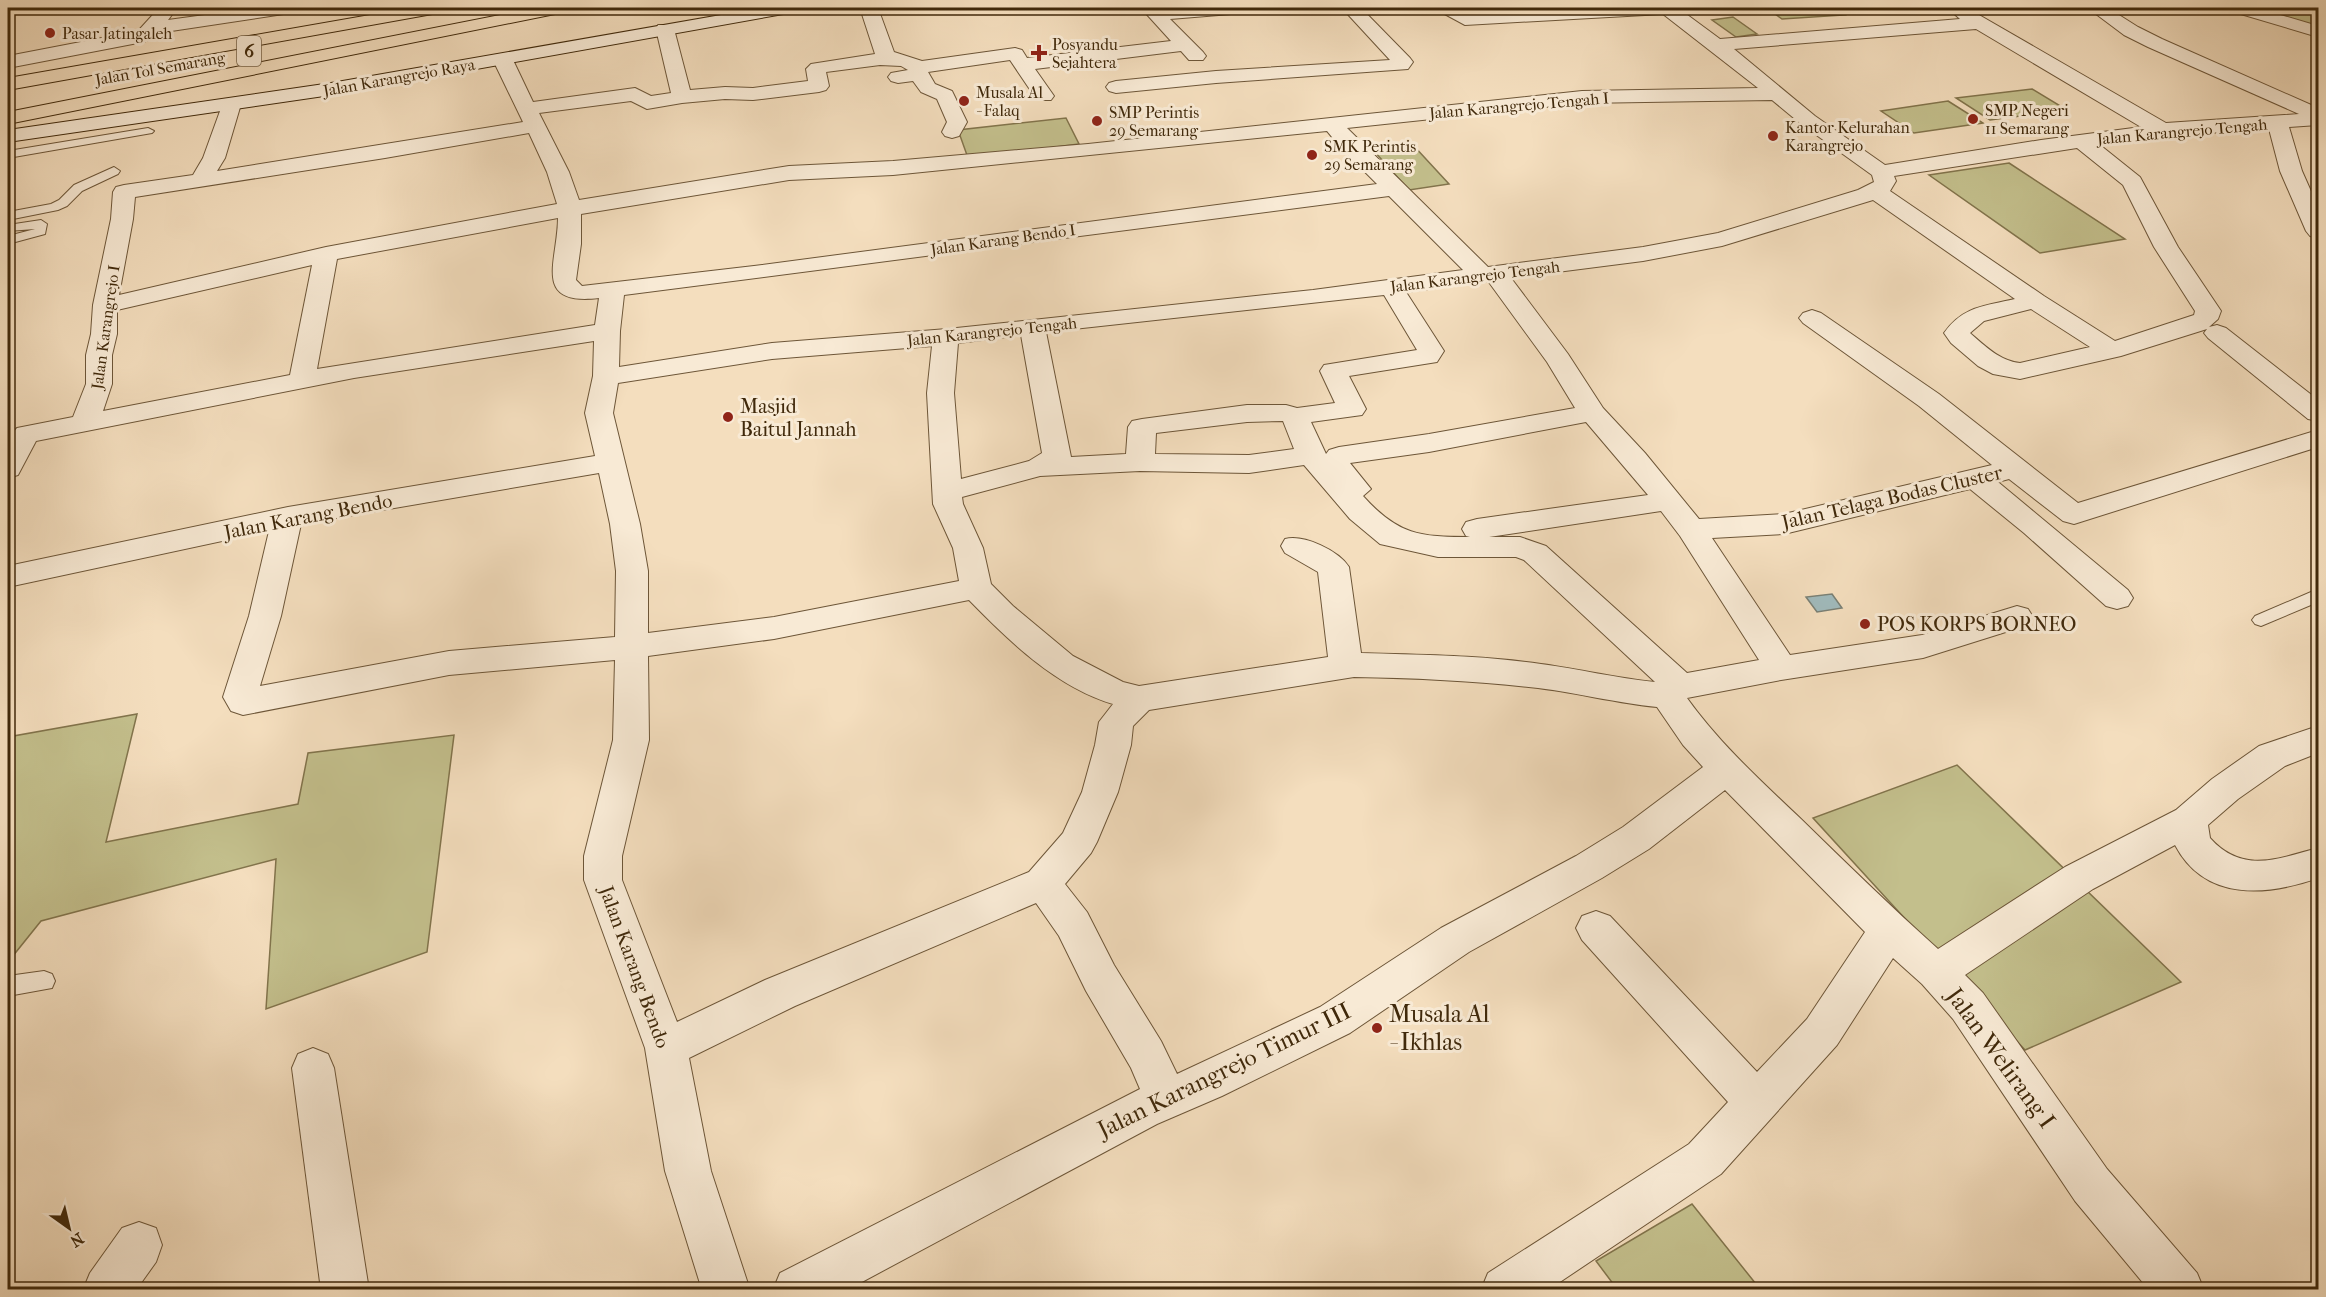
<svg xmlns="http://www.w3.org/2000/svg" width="2326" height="1297" viewBox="0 0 2326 1297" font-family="'IM FELL French Canon',serif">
<rect width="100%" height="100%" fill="#f4debe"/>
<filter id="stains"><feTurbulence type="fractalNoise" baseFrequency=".00333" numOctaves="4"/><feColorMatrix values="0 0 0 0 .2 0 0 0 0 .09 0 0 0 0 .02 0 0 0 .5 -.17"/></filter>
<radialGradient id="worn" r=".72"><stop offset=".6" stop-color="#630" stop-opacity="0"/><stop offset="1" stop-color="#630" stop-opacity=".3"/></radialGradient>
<g fill="#c3bf8c" stroke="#82744c" stroke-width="1.5">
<path d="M1767 8H1836L1845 15 1782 19Z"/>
<path d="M2244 8H2318V29L2315 27Z"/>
<path d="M1733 17 1757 34 1736 37 1712 20Z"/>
<path d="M2032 89 2067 110 1990 120 1956 98Z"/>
<path d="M1948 101 1983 123 1914 133 1881 111Z"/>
<path d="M1066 118 1079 144 968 158 958 130Z"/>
<path d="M1413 145 1449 184 1409 190 1374 151Z"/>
<path d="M2009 163 2125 239 2040 253 1929 175Z"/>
<path d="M137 714 106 842 298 804 308 753 454 735 427 952 266 1009 276 859 41 921 8 962V737Z"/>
<path d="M1957 765 2181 982 2025 1050 1813 818Z"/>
<path d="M1692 1204 1760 1289H1617L1596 1261Z"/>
</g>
<path fill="#a0babc" stroke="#7a8075" stroke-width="1.5" d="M1832 594 1842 608 1817 612 1806 597Z"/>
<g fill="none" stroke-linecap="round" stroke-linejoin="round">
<g stroke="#6d5638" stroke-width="2">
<g id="service">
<path d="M2312 8H2318V12L2315 11Z"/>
<path d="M148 128 154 131 152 133 8 158V151Z"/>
<path d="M114 167 120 171 118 174 82 191 67 206 58 210 8 220V212L51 204 59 200 74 185Z"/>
<path d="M41 220 47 224 45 234 8 244V236L35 229 8 231V225Z"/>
<path d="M2318 589V602L2261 626 2255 624 2252 620 2255 616Z"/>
<path d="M44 971 52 974 55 981 52 988 8 996V976Z"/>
</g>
</g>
<g stroke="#6d5638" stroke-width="2">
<g id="minor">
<path d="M159 8H177L168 20 256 8H299L296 12 290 13 158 33 154 38 143 42 8 68V56L138 31Z"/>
<path d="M860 8H878L894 52 922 61 1015 48 1022 50 1027 58 1171 41 1141 8H1252L1249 12 1243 13 1170 19 1203 52 1206 56 1203 60H1189L1181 51 1035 69 1054 96 1051 100H1037L1010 60 928 72 935 84 952 91 967 122 959 136 952 138 945 136 942 132 947 122 937 99 921 92 913 81 898 83 891 81 888 77 891 73 908 70 901 66 880 65 826 72 829 86 826 90 819 92 753 100 725 99 682 103 647 109 631 101 539 113 569 172 579 200 789 166 893 161 1088 144 1582 91 1758 88 1663 14 1465 25 1441 12 1438 8H1458L1469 14 1583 8H1678L1720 39 1960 19 1951 11 1953 8H1967L2166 123 2299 114 2148 47 2124 35 2088 8H2108L2138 27 2162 39 2318 108V125L2289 127 2302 171 2318 207V238L2310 236 2306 231 2280 171 2269 129 2162 136 2100 145 2140 177 2178 247 2221 311 2218 319 2209 327 2217 325 2226 328 2318 400V421L2308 419 2208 338 2204 333 2207 329 2121 356 2020 379 1993 374 1978 366 1951 343 1944 333C1963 306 1985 306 2015 299L1873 200 1722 246 1643 261 1511 278 1568 354 1603 408 1645 453 1699 519 1784 514 1992 465 1919 406 1803 323 1799 318 1803 313 1812 310 1821 313 1939 394 2078 503 2318 430V447L2074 524 2063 521 2009 479 1998 482 2128 590 2133 598 2128 606 2117 609 2106 606 2024 533 1970 489 1784 534 1712 538 1790 655 1922 635 2017 606 2028 609 2033 617 2028 625 1923 658 1781 680 1687 698C1720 744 1761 781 1801 819 1846 863 1891 907 1938 949L2065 867 2176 810 2212 779 2259 746 2318 726V753L2285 766 2238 799 2208 825 2210 838C2243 875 2279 858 2318 848V878C2267 896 2205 902 2175 845L2093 889 1965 975 1983 993 2107 1169 2197 1273 2204 1290H2149L2075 1201 1953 1019 1922 984 1893 958 1837 1045 1721 1174 1548 1290H1481L1488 1273 1689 1144 1728 1102 1582 940 1576 928 1582 916 1596 911 1610 916 1757 1072 1807 1019 1865 932 1725 790 1649 849 1602 878 1469 952 1350 1033 1222 1096 1157 1124 847 1290H773L780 1273 1140 1089 1131 1068 1086 991 1059 936 1036 903 795 1006 689 1058 711 1171 750 1290H702L665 1171 645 1048 584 880V856L613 740 615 660 449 675 243 715 231 711 223 697 249 616 269 531 8 587V566L288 507 595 456 585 413 593 376 594 341 354 378 36 441 18 475 8 478V439L17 428 73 417 86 384V355L91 334 93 305 111 219 113 192 116 187 124 185 193 175 203 158 224 100H238L241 104 225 158 217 171 523 122 493 60 496 56H510L513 60 533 102 635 88 651 96 671 93 656 29 658 25H672L674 29 690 90 725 87 753 88 808 81 806 69 811 64 875 54ZM1976 29 2141 127 2041 140 1885 165 1815 116 1734 49ZM1772 100 1801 124 1872 175 1874 182 1858 190 1718 233 1643 247 1488 267 1347 128 1582 103ZM1327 131 1341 148 1377 184 754 266 582 286 576 280 581 244V214L789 180 893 175ZM529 133 547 172 557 204 326 247 119 295 133 219 135 197 385 158ZM2077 148 2123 185 2154 247 2195 311 2194 315 2115 341 2044 296 1890 191 1896 181 1894 176ZM1389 196 1463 270 1313 290 947 329 772 343 619 367 620 331 624 295ZM558 218C558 261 531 306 599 298L595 325 317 369 337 259ZM312 265 290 375 103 411 112 384V355L117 334V310ZM1488 281 1547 362 1575 408 1429 434 1339 447 1329 450 1326 454 1311 422 1362 415 1366 409 1349 376 1437 362 1444 351 1406 292ZM1384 295 1417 350 1324 365 1320 371 1335 403 1297 408 1286 405H1247L1142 419 1132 421 1128 427 1126 454 1071 457 1046 332ZM2031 309 2090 347 2020 363C2000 361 1985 346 1970 333L1984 321ZM1021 335 1042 453 1029 461 961 479 954 393 958 343ZM932 346 927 393 933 504 953 548 959 581 774 617 648 633V571L640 524 613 413 618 383 772 359ZM1283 421 1294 449 1249 455 1155 454 1156 433 1247 422ZM1586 422 1648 495 1477 519 1466 522 1462 529 1466 536 1470 537C1420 537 1398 535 1363 496L1371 489 1350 463 1429 452ZM1304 465 1350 519 1380 544 1438 557H1516L1524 560 1655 682C1616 678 1579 669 1541 664 1481 655 1421 655 1361 653L1349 567C1339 551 1304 534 1285 539L1281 546 1285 553 1318 572 1328 657 1139 686 1123 682 1073 656 1013 606 991 584 983 548 963 504 962 497 1040 476 1140 471 1249 473ZM599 473 610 524 616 571 615 637 449 651 260 686 281 616 301 524ZM1661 511 1680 536 1759 660 1687 673 1546 546 1520 537H1489ZM969 600C1009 641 1056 687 1113 704L1099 722 1095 745 1082 792 1063 833 1029 872 765 980 677 1022 622 880V856L649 740 648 656 774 639ZM1354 677C1416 678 1477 681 1538 688 1578 693 1617 703 1657 707L1683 745 1703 767 1623 827 1576 856 1441 928 1320 1007 1177 1074 1161 1041 1114 965 1087 912 1065 884 1091 853 1097 842 1118 792 1131 745 1133 726 1149 710Z"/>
<path d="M1342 8H1361L1410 58 1413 62 1408 69 1216 83 1116 93 1109 91 1106 87 1109 83 1116 81 1216 71 1390 60Z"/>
<path d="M2231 8H2257L2318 26V37L2234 12Z"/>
<path d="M313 1048 328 1054 334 1068 369 1290H321L292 1068 298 1054Z"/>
<path d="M139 1222 156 1228 162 1245 156 1262 136 1290H83L90 1273 122 1228Z"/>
</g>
</g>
<g stroke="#40290b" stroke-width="2">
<path id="secondary" d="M761 8H798L795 12 789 13 331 95 8 142V130L331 83Z"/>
</g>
<g stroke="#40290b" stroke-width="2">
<g id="motorway">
<path d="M410 8H447L444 12 438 13 8 90V78Z"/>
<path d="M535 8H569L566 12 560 13 8 124V112Z"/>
</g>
</g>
<use href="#service" fill="#f8ead5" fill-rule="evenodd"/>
<use href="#minor" fill="#f8ead5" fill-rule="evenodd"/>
<use href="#secondary" fill="#f8ead5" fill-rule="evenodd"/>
<use href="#motorway" fill="#f4debe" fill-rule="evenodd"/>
</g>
<g fill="#8f2418" stroke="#f8ead5" stroke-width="2">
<circle cx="50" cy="33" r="6"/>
<path d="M1036 44h6v6h6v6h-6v6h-6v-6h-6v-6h6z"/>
<circle cx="964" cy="101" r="6"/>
<circle cx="1973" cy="119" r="6"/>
<circle cx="1097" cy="121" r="6"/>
<circle cx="1773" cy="136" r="6"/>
<circle cx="1312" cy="155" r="6"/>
<circle cx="728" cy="417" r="6"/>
<circle cx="1865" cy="624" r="6"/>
<circle cx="1377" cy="1028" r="6"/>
</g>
<g text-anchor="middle" stroke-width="6" stroke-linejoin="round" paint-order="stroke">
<g font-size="16" fill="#40290b" stroke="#f8ead5" text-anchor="start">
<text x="62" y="39">Pasar Jatingaleh</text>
<text x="1052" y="50">Posyandu<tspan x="1052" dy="18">Sejahtera</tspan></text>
<text x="976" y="98">Musala Al<tspan x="976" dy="18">- Falaq</tspan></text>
<text x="1985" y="116">SMP Negeri<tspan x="1985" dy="18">11 Semarang</tspan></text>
<text x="1109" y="118">SMP Perintis<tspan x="1109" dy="18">29 Semarang</tspan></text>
<text x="1785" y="133">Kantor Kelurahan<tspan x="1785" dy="18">Karangrejo</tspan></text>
<text x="1324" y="152">SMK Perintis<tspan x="1324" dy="18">29 Semarang</tspan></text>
</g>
<g font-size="16" fill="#40290b" stroke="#f8ead5">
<text transform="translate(160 68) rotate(-10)" y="6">Jalan Tol Semarang</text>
<text transform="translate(399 77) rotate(-10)" y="6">Jalan Karangrejo Raya</text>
<text transform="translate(1519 105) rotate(-5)" y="6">Jalan Karangrejo Tengah I</text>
<text transform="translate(2182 131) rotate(-5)" y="6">Jalan Karangrejo Tengah</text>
<text transform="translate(1003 239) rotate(-8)" y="6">Jalan Karang Bendo I</text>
<text transform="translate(1475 276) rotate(-7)" y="6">Jalan Karangrejo Tengah</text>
<text transform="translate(105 327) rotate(-82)" y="6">Jalan Karangrejo I</text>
<text transform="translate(992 331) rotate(-6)" y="6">Jalan Karangrejo Tengah</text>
</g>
<rect fill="#f8ead5" stroke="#776348" stroke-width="1.5" x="237" y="36" width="24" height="30" rx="4.5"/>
<g font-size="18" font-weight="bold" fill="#40290b">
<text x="249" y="57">6</text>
</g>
<g font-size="20" fill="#40290b" stroke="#f8ead5" text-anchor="start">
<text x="740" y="413">Masjid<tspan x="740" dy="23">Baitul Jannah</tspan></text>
<text x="1877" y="631">POS KORPS BORNEO</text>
</g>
<g font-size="20" fill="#40290b" stroke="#f8ead5">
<text transform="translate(1892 497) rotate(-13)" y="7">Jalan Telaga Bodas Cluster</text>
<text transform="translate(308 516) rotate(-11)" y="7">Jalan Karang Bendo</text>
<text transform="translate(635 967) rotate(70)" y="7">Jalan Karang Bendo</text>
</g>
<g font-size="24" fill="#40290b" stroke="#f8ead5" text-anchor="start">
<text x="1389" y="1022">Musala Al<tspan x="1389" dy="28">- Ikhlas</tspan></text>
</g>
<g font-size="24" fill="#40290b" stroke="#f8ead5">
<text transform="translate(2001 1058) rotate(54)" y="8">Jalan Welirang I</text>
<text transform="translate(1224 1070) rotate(-26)" y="8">Jalan Karangrejo Timur III</text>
</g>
</g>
<rect width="2326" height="1297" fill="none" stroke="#f4debe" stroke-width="30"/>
<rect x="9" y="9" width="2308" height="1279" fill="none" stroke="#40290b" stroke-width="3"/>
<rect x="15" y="15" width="2296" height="1267" fill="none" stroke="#40290b" stroke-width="1.5"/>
<g transform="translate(69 1228) rotate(146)" stroke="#f8ead5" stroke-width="4.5" paint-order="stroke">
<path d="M0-4.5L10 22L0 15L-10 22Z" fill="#40290b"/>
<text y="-9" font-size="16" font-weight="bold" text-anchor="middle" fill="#40290b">N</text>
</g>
<rect width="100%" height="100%" filter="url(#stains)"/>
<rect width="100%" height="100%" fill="url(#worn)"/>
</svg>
